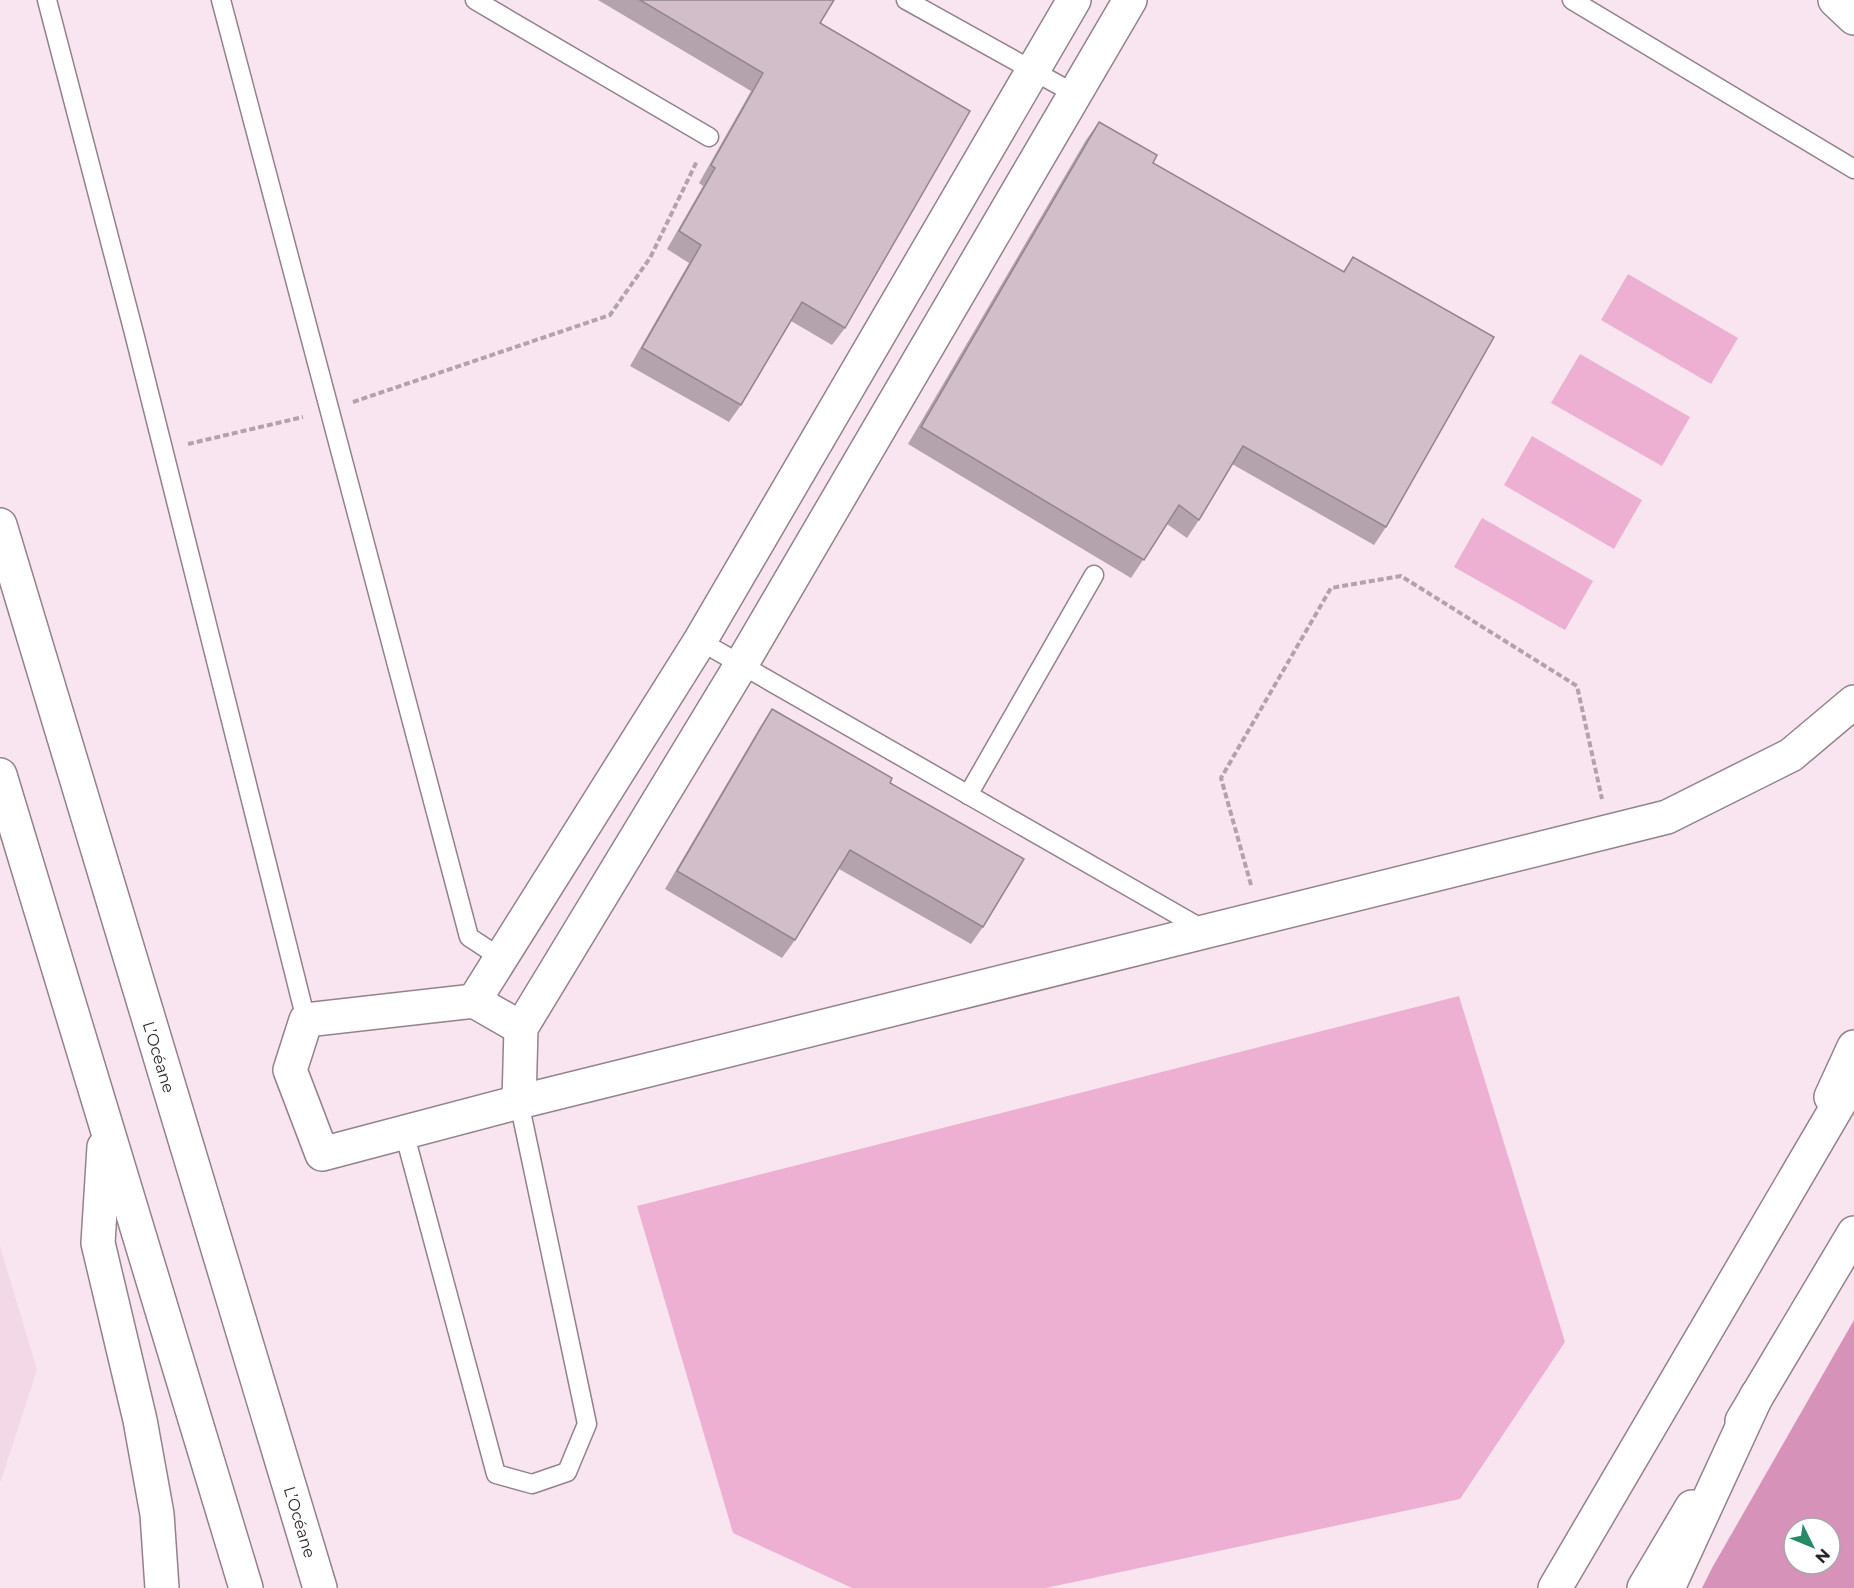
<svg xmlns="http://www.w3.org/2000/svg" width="1854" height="1588" viewBox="0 0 1854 1588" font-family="Montserrat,sans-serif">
<rect width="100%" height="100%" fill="#f9e5ef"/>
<path fill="#f3d8e7" d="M0 1246 37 1370 0 1483Z"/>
<g fill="#edb0d2">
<path d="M1628 274 1738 338 1711 384 1601 320Z"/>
<path d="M1580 354 1690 417 1662 466 1551 403Z"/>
<path d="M1532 436 1642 500 1614 549 1504 485Z"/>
<path d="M1482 518 1593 581 1565 630 1454 567Z"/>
<path d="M1459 996 1565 1342 1460 1499 1046 1588H852L733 1533 637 1206Z"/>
</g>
<path fill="#d792ba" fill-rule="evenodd" d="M1854 1320V1588H1702L1712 1568ZM1794 1528H1830V1564H1794Z"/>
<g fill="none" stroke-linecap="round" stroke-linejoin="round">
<g stroke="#93828b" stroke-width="21">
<g id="service">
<path d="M47 0 134 333 306 1020"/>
<path d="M221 0 469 937 501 958"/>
<path d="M475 0 709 137"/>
<path d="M906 0 1075 94"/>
<path d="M1572 0 1854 169"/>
<path d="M700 641 1206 931"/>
<path d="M968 795 1094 575"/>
<path d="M404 1132 496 1474 532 1484 567 1472 587 1424 519 1102"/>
</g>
</g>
<g stroke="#93828b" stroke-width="36">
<g id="minor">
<path d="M1835 0 1854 18"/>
<path d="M474 1001 700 641 1074 0"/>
<path d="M521 1028 474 1001 306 1020 290 1070 322 1154 519 1102 1667 817 1791 755 1854 702"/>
<path d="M519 1102 521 1028 741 665 1130 0"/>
</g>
</g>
<g stroke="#93828b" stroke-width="36">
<g id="primary">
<path d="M1831 1097 1854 1047"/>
<path d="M1742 1421 1854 1233"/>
<path d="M1555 1588 1854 1078"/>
<path d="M1644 1588 1692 1507"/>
</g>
</g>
<g stroke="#93828b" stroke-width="36">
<g id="motorway">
<path d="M0 525 320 1588"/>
<path d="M0 775 246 1588"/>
<path d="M104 1147 98 1243 140 1420 157 1514 162 1588"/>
<path d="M1668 1588 1757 1395"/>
</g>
</g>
<g stroke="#b2a2aa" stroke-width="4" stroke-dasharray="6 3" stroke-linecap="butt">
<path d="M353 402 610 315 650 258 697 161"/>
<path d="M188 444 303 417"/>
<path d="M1251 885 1221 778 1331 588 1401 576 1577 686 1602 799"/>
</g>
<use href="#service" stroke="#fff" stroke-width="18"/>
<use href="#minor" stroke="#fff" stroke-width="33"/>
<use href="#primary" stroke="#fff" stroke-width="33"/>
<use href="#motorway" stroke="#fff" stroke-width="33"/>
</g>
<g fill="#b4a3ac">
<path d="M598 0H834L820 23 845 328 832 345 791 321 741 405 729 422 630 366 689 263 667 249 703 186 699 183 751 91Z"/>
<path d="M1099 122 1153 163 1343 272 1353 257 1386 527 1374 545 1232 464 1199 520 1187 538 1167 524 1131 578 908 444 1086 140Z"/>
<path d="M772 709 890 783 983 927 971 944 839 869 795 940 782 958 665 889 760 727Z"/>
</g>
<g fill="#d1bec8" stroke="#92858c" stroke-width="1.5">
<path d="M640 0H834L820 23 970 111 845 328 802 302 741 405 642 348 701 245 679 231 715 168 711 165 763 73Z"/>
<path d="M1099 122 1157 155 1153 163 1344 272 1353 257 1494 337 1386 527 1243 446 1199 520 1179 505 1144 560 921 427Z"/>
<path d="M772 709 892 778 890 783 1024 859 983 927 850 850 795 940 677 871Z"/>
</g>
<g text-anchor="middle" stroke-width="6" stroke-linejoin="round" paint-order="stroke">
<g font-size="16" fill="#2a2327" stroke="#fff">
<text transform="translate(159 1057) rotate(73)" y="6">L’Océane</text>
<text transform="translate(300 1522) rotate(73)" y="6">L’Océane</text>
</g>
</g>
<g transform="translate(1812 1546) rotate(133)"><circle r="28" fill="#ffffff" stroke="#aaa7a9" stroke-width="1.5"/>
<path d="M0-4.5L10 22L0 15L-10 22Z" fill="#258b66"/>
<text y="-9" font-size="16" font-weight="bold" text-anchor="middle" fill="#2a2327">N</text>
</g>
</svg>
